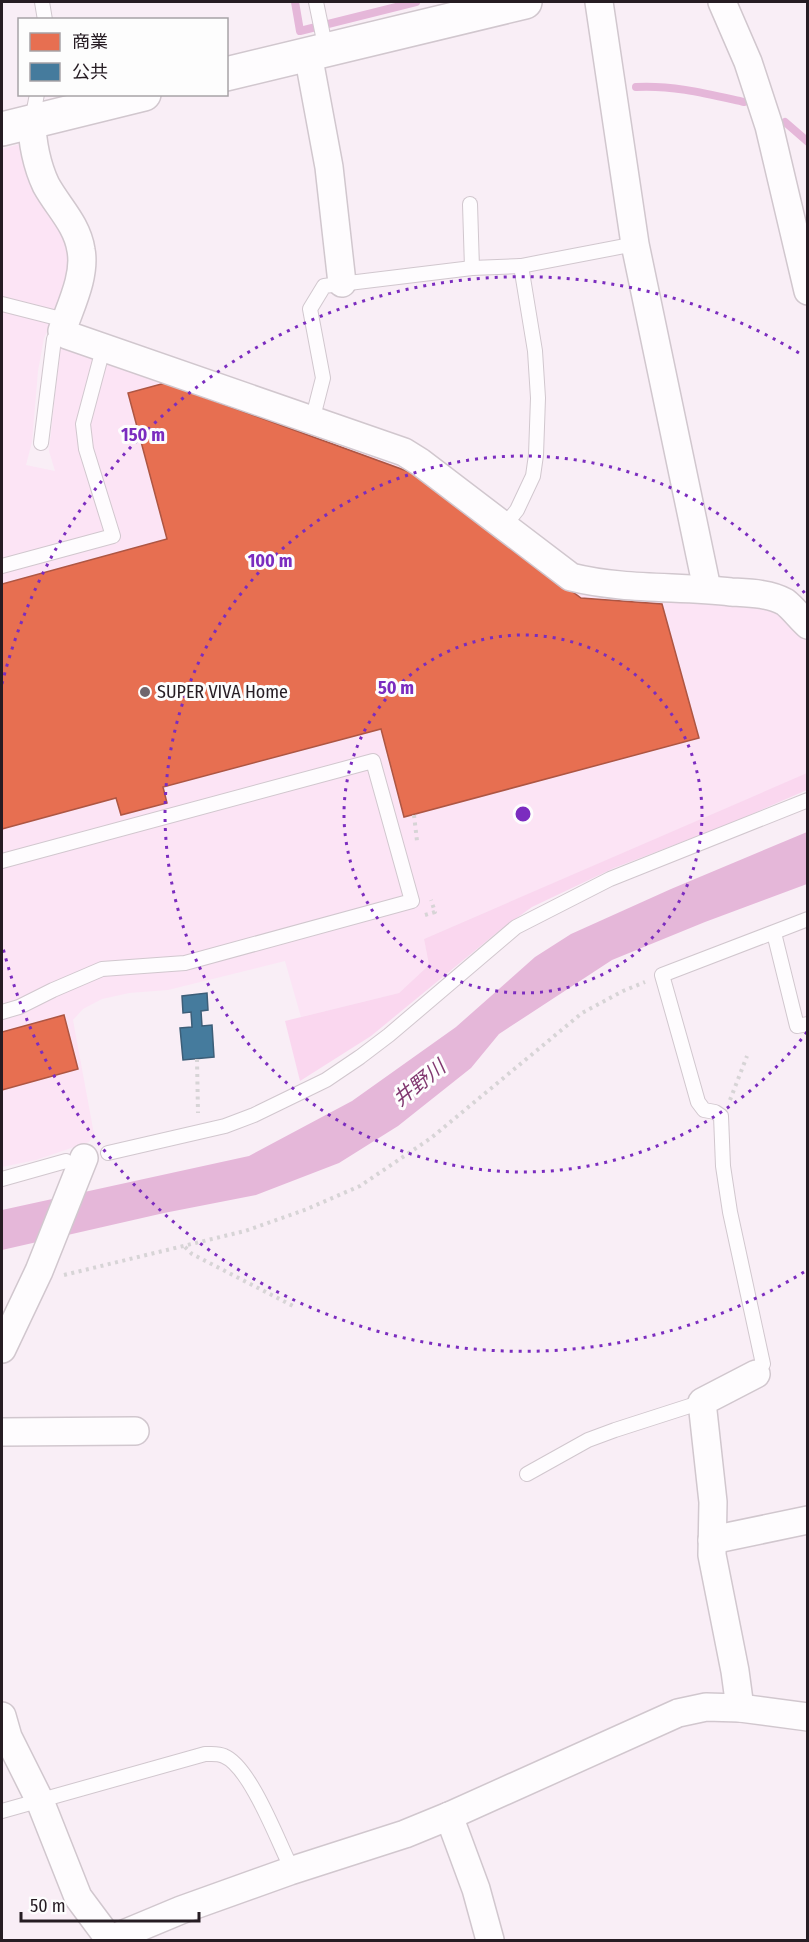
<svg xmlns="http://www.w3.org/2000/svg" width="809" height="1942" viewBox="0 0 809 1942" font-family="'Fira Sans Condensed','Noto Sans JP',sans-serif">
<rect width="100%" height="100%" fill="#f9eef6"/>
<path fill="#fce4f5" d="M24 143 68 243 71 267 59 308 44 338 38 371 32 442 26 465 55 471 49 451 60 348 152 374 404 465 574 589 759 607 781 613 807 641 808 773 424 939 429 965 399 993 301 1017 285 961 168 990 129 993 102 999 83 1009 73 1020 94 1134 89 1142 36 1160 2 1167V149Z"/>
<path fill="#fad7ef" d="M807 773V790L729 824 614 868 532 907 500 930 371 1036 300 1081 285 1021 399 993 429 965 424 939Z"/>
<path fill="#e5b7d9" d="M807 832V884L705 922 612 960 499 1034 471 1068 398 1126 339 1163 256 1195 164 1213 2 1250V1210L249 1156 352 1101 456 1027 535 957 571 934 671 889Z"/>
<g fill="#e76f51" stroke="#ad5643" stroke-width="1.5">
<path d="M165 383 415 474 581 598 662 604 699 738 404 817 381 729 163 787 167 803 121 815 116 798 2 829V584L167 539 128 393Z"/>
<path d="M64 1015 78 1069 2 1090V1032Z"/>
</g>
<path fill="#457b9d" stroke="#3c5e78" stroke-width="1.5" d="M207 993 208 1010 201 1011 202 1026 212 1025 214 1057 183 1060 180 1028 192 1027 191 1012 183 1013 182 996Z"/>
<g fill="none" stroke-linecap="round" stroke-linejoin="round">
<g stroke="#e5b7d9" stroke-width="8">
<path d="M295 2 300 31 416 2"/>
<path d="M636 87C673 85 708 94 744 102"/>
<path d="M785 122 808 142"/>
</g>
<g stroke="#d1c7ce" stroke-width="16">
<g id="service">
<path d="M42 2 45 20"/>
<path d="M316 2 326 50"/>
<path d="M32 120 37 94"/>
<path d="M470 204 472 268"/>
<path d="M2 304 65 320"/>
<path d="M312 421 323 378 310 309 324 286 472 268 521 266 635 244"/>
<path d="M41 443 54 339 62 331"/>
<path d="M504 526 517 510 533 476 536 455 538 398 535 351 521 266"/>
<path d="M2 566 113 536 86 449 83 424 103 349"/>
<path d="M2 861 373 761 412 901 185 963 102 969 53 990 19 1007 2 1012"/>
<path d="M774 933 797 1026 808 1024"/>
<path d="M108 1153 225 1126 254 1115 326 1080 360 1057 389 1035 516 927 610 879 808 800"/>
<path d="M2 1179 66 1161"/>
<path d="M756 1374 763 1364 730 1212 723 1166 721 1116 715 1112 704 1110 698 1102 662 975 808 919"/>
<path d="M527 1474 588 1440 615 1430 702 1402"/>
<path d="M2 1811 205 1754C212 1754 218 1753 224 1756 249 1766 276 1836 288 1861L290 1871"/>
</g>
</g>
<g stroke="#d1c7ce" stroke-width="30">
<g id="minor">
<path d="M599 2 635 244 705 579V589"/>
<path d="M722 2 748 62 769 126 808 291"/>
<path d="M308 54 329 167 342 283"/>
<path d="M32 122C32 142 37 166 46 185 58 207 77 224 81 250 86 276 70 307 62 331L67 335 404 452 420 462 571 577C623 590 678 586 731 592 748 593 769 593 785 602 793 608 800 618 808 625"/>
<path d="M2 1349 39 1271 84 1158"/>
<path d="M2 1432 135 1431"/>
<path d="M712 1540 808 1520"/>
<path d="M740 1708 735 1671 712 1555 713 1502 702 1402 756 1374"/>
<path d="M2 1716 8 1737 40 1801 78 1897 110 1940"/>
<path d="M449 1816 476 1889 490 1940"/>
<path d="M109 1940 181 1910 290 1871 405 1834 449 1816 678 1713 706 1707 740 1708 808 1717"/>
</g>
</g>
<g stroke="#d1c7ce" stroke-width="36">
<g id="tertiary">
<path d="M226 74 525 2"/>
<path d="M2 129 144 94"/>
</g>
</g>
<g stroke="#d7d4d6" stroke-width="4" stroke-dasharray="3 4.5" stroke-linecap="butt">
<path d="M414 815 417 841"/>
<path d="M425 915 435 912 431 900"/>
<path d="M197 1059 198 1113"/>
<path d="M730 1100 747 1056"/>
<path d="M185 1247 192 1254 295 1307"/>
<path d="M64 1275 245 1231 307 1209 360 1186 431 1138 582 1013 623 991 645 982"/>
</g>
<use href="#service" stroke="#fefcfe" stroke-width="14"/>
<use href="#minor" stroke="#fefcfe" stroke-width="27"/>
<use href="#tertiary" stroke="#fefcfe" stroke-width="33"/>
</g>
<g fill="none" stroke="#7b2cbf" stroke-width="3" stroke-dasharray="3 6">
<circle cx="523" cy="814" r="179"/>
<path d="M807 1032A358 358 0 1 1 807 596"/>
<path d="M804 1272A537 537 0 0 1 2 944M2 684A537 537 0 0 1 804 356"/>
</g>
<circle fill="#70666d" stroke="#fdfdfd" stroke-width="2" cx="145" cy="692" r="6"/>
<g text-anchor="middle" stroke-width="6" stroke-linejoin="round" paint-order="stroke">
<g font-size="18" fill="#261c23" stroke="#fdfdfd" text-anchor="start">
<text x="157" y="698">SUPER VIVA Home</text>
</g>
<g font-size="20" font-style="italic" fill="#813870" stroke="#fdfdfd">
<text transform="translate(419 1083) rotate(-39)" y="7">井野川</text>
</g>
</g>
<circle cx="523" cy="814" r="9" fill="#7b2cbf" stroke="#fdfdfd" stroke-width="3"/>
<g font-size="18" text-anchor="middle" font-weight="bold" fill="#7b2cbf" stroke="#fdfdfd" stroke-width="6" stroke-linejoin="round" paint-order="stroke">
<text x="143" y="441">150 m</text>
<text x="270" y="567">100 m</text>
<text x="396" y="694">50 m</text>
</g>
<rect width="809" height="1942" fill="none" stroke="#261c23" stroke-width="6"/>
<rect x="18" y="18" width="210" height="78" fill="#fdfdfd" stroke="#a7a3a6" stroke-width="1.5"/>
<rect x="30" y="33" width="30" height="18" fill="#e76f51" stroke="#a7a3a6" stroke-width="1.5"/>
<text x="72" y="48" font-size="18" fill="#261c23">商業</text>
<rect x="30" y="63" width="30" height="18" fill="#457b9d" stroke="#a7a3a6" stroke-width="1.5"/>
<text x="72" y="78" font-size="18" fill="#261c23">公共</text>
<path d="M21 1912v9h178v-9" fill="none" stroke="#261c23" stroke-width="3"/>
<text x="30" y="1912" font-size="18" fill="#261c23" stroke="#fdfdfd" stroke-width="4.5" paint-order="stroke">50 m</text>
</svg>
